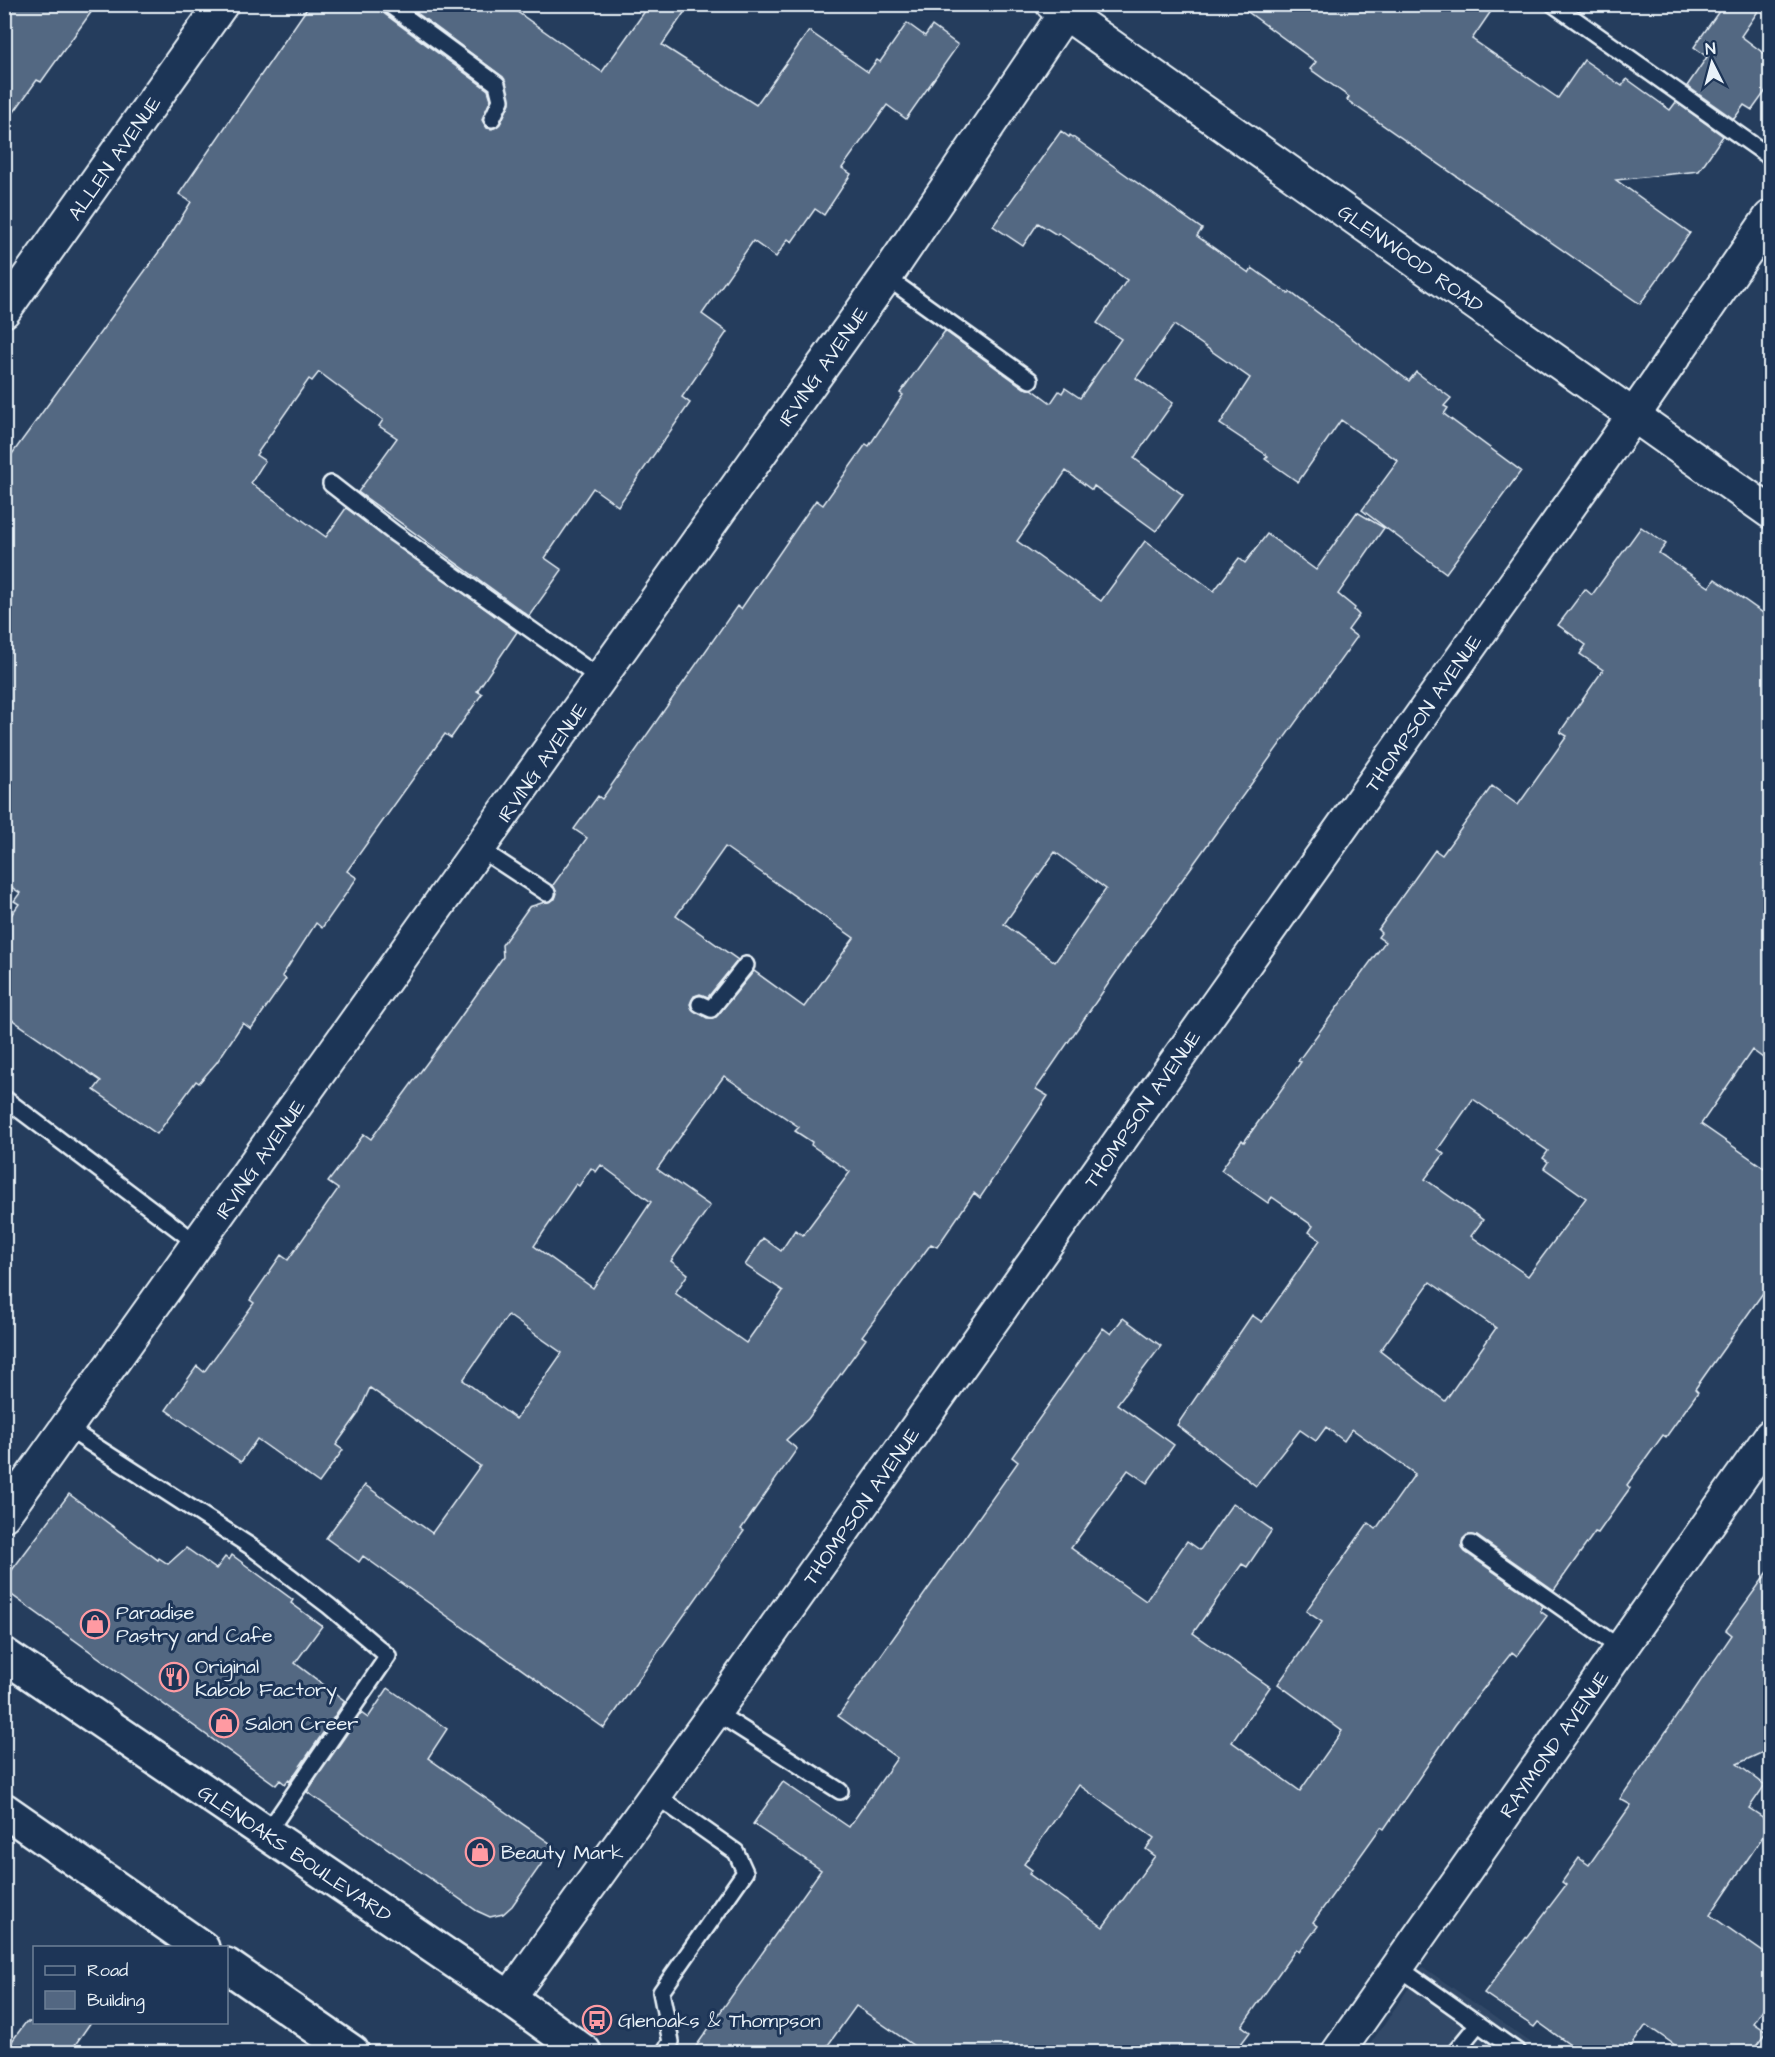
<svg xmlns="http://www.w3.org/2000/svg" width="1775" height="2057" viewBox="0 0 1775 2057" font-family="'Architects Daughter',sans-serif">
<rect width="100%" height="100%" fill="#253d5d"/>
<filter id="ink" filterUnits="userSpaceOnUse"><feTurbulence type="fractalNoise" baseFrequency=".0167" numOctaves="2"/><feDisplacementMap in="SourceGraphic" scale="12" xChannelSelector="R" yChannelSelector="G"/><feConvolveMatrix kernelMatrix="1 2 1 2 8 2 1 2 1" color-interpolation-filters="sRGB"/></filter>
<g filter="url(#ink)">
<path fill="#334a68" d="M1423 1967 1544 2052H1365Z"/>
<g fill="#536782" stroke="#e8f1f8" stroke-width="1.5" fill-rule="evenodd">
<path d="M16 4H97L41 82 37 80 4 126V21Z"/>
<path d="M310 4H378L382 12 488 90 491 99 482 120 487 128 492 129 500 124 510 103 503 77 405 4H506L602 72 650 4H690L662 45 756 105 809 31 868 72 877 60 880 62 907 23 925 36 932 26 958 45 906 119 887 105 842 168 851 174 824 215 815 209 792 242 788 239 776 257 753 241 702 314 727 332 682 397 690 403 618 506 593 488 545 558 562 570 529 616 358 492 397 438 379 426 383 420 319 372 312 381 309 379 256 455 265 461 251 483 326 537 346 508 517 632 477 691 482 694 451 738 445 734 347 871 357 878 322 928 316 923 282 976 286 979 251 1029 243 1023 217 1062 199 1083 196 1081 157 1134 94 1090 101 1081 4 1014V925L19 904 14 901 20 893 4 882V465L166 242 191 202 179 194Z"/>
<path d="M1237 4H1496L1472 39 1558 98 1584 60 1622 86 1627 79 1670 110 1676 102 1723 136 1699 171 1616 180 1690 233 1640 304 1347 100 1349 97 1310 69 1316 62Z"/>
<path d="M1724 4H1763L1741 36 1770 58V85L1752 110 1744 105 1734 119 1687 86 1707 57 1694 47Z"/>
<path d="M1061 131 1069 137 1070 135 1202 229 1197 236 1249 273 1252 268 1289 294 1290 292 1409 381 1416 372 1451 398 1444 406 1448 408 1444 414 1521 471 1446 573 1362 510 1398 461 1341 420 1298 482 1265 459 1268 456 1220 424 1250 378 1174 325 1136 378 1173 403 1134 458 1183 495 1156 531 1094 486 1092 490 1066 471 1017 541 1101 601 1145 541 1214 591 1239 558 1245 563 1267 534 1316 570 1357 512 1384 528 1338 594 1355 608 1354 610 1359 615 1348 630 1357 637 1128 955 1036 1089 1048 1096 980 1198 974 1193 937 1247 931 1244 862 1336 866 1339 808 1419 786 1440 797 1449 741 1529 744 1531 604 1728 363 1556 359 1562 326 1538 365 1485 432 1533 480 1466 370 1388 358 1414 336 1445 343 1450 319 1483 257 1439 241 1462 166 1410 197 1366 204 1372 254 1303 250 1300 281 1255 288 1260 338 1189 328 1182 364 1134 371 1139 457 1022 503 957 502 945 529 907 555 899 557 893 553 885 587 838 574 829 598 796 602 799 737 606 741 609 816 500 823 505 866 444 869 446 903 395 900 393 945 331 1024 388 1032 389 1051 403 1059 391 1062 393 1065 388 1080 398 1121 339 1097 323 1127 280 1058 233 1057 235 1038 223 1023 246 993 226ZM725 847 854 938 804 1007 754 971 716 1017 707 1018 692 1009 690 1004 694 996 700 994 708 997 738 960 676 916ZM1055 852 1106 889 1055 962 1004 924ZM724 1076 799 1127 795 1131 812 1142 811 1145 850 1172 803 1235 795 1230 781 1251 763 1238 745 1265 783 1291 746 1343 675 1293 688 1274 671 1261 710 1206 657 1169ZM601 1165 651 1202 593 1288 534 1246 576 1184 579 1186 591 1168 596 1172ZM508 1315 562 1353 516 1419 463 1380Z"/>
<path d="M1641 527 1666 544 1659 553 1709 587 1715 579 1770 618V1063L1752 1050 1701 1124 1770 1172V1283L1695 1389 1698 1392 1666 1437 1663 1435 1627 1485 1630 1488 1598 1533 1595 1532 1554 1590 1477 1536 1467 1535 1463 1539 1462 1548 1465 1552 1543 1606 1540 1611 1547 1616 1517 1656 1512 1652 1455 1725 1384 1829 1381 1827 1313 1922 1318 1926 1299 1952 1296 1949 1242 2026 1250 2032 1235 2052H923L856 2006 823 2052H692L821 1870 753 1824 783 1782 849 1827 897 1758 838 1716 1018 1462 1012 1457 1103 1328 1111 1334 1123 1318 1161 1346 1117 1404 1174 1445 1147 1483 1128 1470 1071 1548 1146 1601 1187 1541 1200 1550 1233 1503 1272 1530 1247 1567 1242 1564 1193 1633 1270 1687 1232 1742 1300 1791 1342 1731 1278 1684 1322 1622 1306 1611 1368 1523 1376 1529 1415 1474 1352 1429 1344 1441 1326 1427 1316 1441 1300 1430 1256 1486 1177 1425 1252 1315 1262 1322 1320 1240 1309 1232 1313 1226 1272 1197 1268 1203 1221 1170 1242 1140 1244 1142 1301 1062 1298 1061 1385 942 1378 937 1381 933 1378 930 1435 850 1442 855 1492 786 1518 805 1567 736 1560 732 1603 670 1580 654 1586 645 1558 625 1585 589 1592 595ZM1473 1099 1548 1151 1543 1158 1548 1162 1544 1168 1586 1198 1528 1276 1471 1236 1483 1220 1425 1179 1444 1154 1438 1149ZM1430 1282 1496 1328 1445 1401 1380 1351ZM1079 1785 1154 1838 1146 1849 1155 1856 1103 1927 1029 1874 1032 1870 1024 1864Z"/>
<path d="M69 1494 158 1560 159 1558 168 1564 186 1548 216 1569 225 1557 229 1560 232 1555 293 1600 291 1603 322 1626 295 1663 345 1701 290 1781 288 1780 285 1784 280 1780 276 1785 9 1593 6 1578Z"/>
<path d="M1770 1569V1749L1737 1764 1765 1785 1749 1808 1770 1822V1826L1710 1915 1770 1957V1998L1754 2023 1767 2032 1752 2052H1685L1646 2025 1627 2052H1580L1538 2022 1534 2027 1484 1993 1566 1885 1562 1882 1579 1858 1589 1865 1631 1805 1620 1799 1732 1635 1726 1630Z"/>
<path d="M388 1688 447 1729 428 1758 554 1846 512 1906 503 1914 490 1917 477 1911 307 1792 361 1713 368 1718Z"/>
<path d="M26 2022H91L70 2052H4Z"/>
</g>
<g fill="none" stroke-linecap="round" stroke-linejoin="round">
<g stroke="#e8f1f8" stroke-width="20">
<g id="service">
<path d="M388 4 497 84 501 100 492 119"/>
<path d="M1553 4 1770 157"/>
<path d="M886 277 1030 380"/>
<path d="M331 484 394 533 601 679"/>
<path d="M480 849 547 893"/>
<path d="M700 1004 711 1009 746 965"/>
<path d="M4 1098 199 1245"/>
<path d="M67 1428 250 1546 329 1606 388 1656 267 1833"/>
<path d="M1471 1544 1621 1649"/>
<path d="M715 1712 840 1791"/>
<path d="M655 1795 736 1852 745 1872 661 1992 671 2042 664 2052"/>
<path d="M1398 1967 1518 2052"/>
<path d="M1455 2052 1478 2024"/>
</g>
</g>
<g stroke="#e8f1f8" stroke-width="36">
<g id="minor">
<path d="M1052 4 1770 512"/>
<path d="M4 311 222 4"/>
<path d="M4 1515 886 277 1071 4"/>
<path d="M509 1998 715 1712 1634 415 1770 217"/>
<path d="M1338 2052 1770 1436"/>
</g>
</g>
<g stroke="#e8f1f8" stroke-width="38">
<g id="secondary">
<path d="M4 1655 509 1998 584 2052"/>
<path d="M4 1810 202 1948"/>
<path d="M226 1965 352 2052"/>
</g>
</g>
<use href="#service" stroke="#1d3557" stroke-width="15"/>
<use href="#minor" stroke="#1d3557" stroke-width="32"/>
<use href="#secondary" stroke="#1d3557" stroke-width="33"/>
</g>
</g>
<defs>
<g id="shop-ring" transform="scale(1.5)"><circle r="9.5" fill="#1d3557" stroke="#ff9aa2" stroke-width="1.5"/><path d="M-5-2.5h2.3a2.7 3.5 0 0 1 5.4 0H5L5.5 6h-11ZM-1.5-2.5h3a1.5 2.3 0 0 0-3 0Z" fill="#ff9aa2"/></g>
<g id="restaurant-ring" transform="scale(1.5)"><circle r="9.5" fill="#1d3557" stroke="#ff9aa2" stroke-width="1.5"/><path d="M-5-6h1v4h1v-4h1v4h1v-4h1v5L-1.5 .5V6h-2V.5L-5-1ZM5-6V6H3V1.5H1.5Q1.5-4 5-6Z" fill="#ff9aa2"/></g>
<g id="bus-ring" transform="scale(1.5)"><circle r="9.5" fill="#1d3557" stroke="#ff9aa2" stroke-width="1.5"/><path d="M-5-6H5V4H4V6H2V4H-2V6H-4V4H-5ZM-3.5-4V0h7V-4ZM-3.5 1.2v1.5H-2V1.2ZM2 1.2v1.5H3.5V1.2Z" fill="#ff9aa2"/></g>
</defs>
<g fill-rule="evenodd">
<use href="#shop-ring" x="95" y="1624"/>
<use href="#restaurant-ring" x="174" y="1677"/>
<use href="#shop-ring" x="224" y="1723"/>
<use href="#shop-ring" x="480" y="1852"/>
<use href="#bus-ring" x="597" y="2020"/>
</g>
<g text-anchor="middle" stroke-width="6" stroke-linejoin="round" paint-order="stroke">
<g font-size="20" fill="#e8f1f8" stroke="#1d3557">
<text transform="translate(114 158) rotate(-55)" y="7">ALLEN AVENUE</text>
<text transform="translate(1411 258) rotate(35)" y="7">GLENWOOD ROAD</text>
<text transform="translate(823 366) rotate(-55)" y="7">IRVING AVENUE</text>
<text transform="translate(1423 713) rotate(-55)" y="7">THOMPSON AVENUE</text>
<text transform="translate(542 762) rotate(-55)" y="7">IRVING AVENUE</text>
<text transform="translate(1142 1109) rotate(-55)" y="7">THOMPSON AVENUE</text>
<text transform="translate(260 1159) rotate(-55)" y="7">IRVING AVENUE</text>
<text transform="translate(861 1506) rotate(-55)" y="7">THOMPSON AVENUE</text>
<text transform="translate(1554 1744) rotate(-55)" y="7">RAYMOND AVENUE</text>
<text transform="translate(295 1853) rotate(34)" y="7">GLENOAKS BOULEVARD</text>
</g>
<g font-size="20" fill="#e8f1f8" stroke="#1d3557" text-anchor="start">
<text x="116" y="1619">Paradise<tspan x="116" dy="23">Pastry and Cafe</tspan></text>
<text x="195" y="1673">Original<tspan x="195" dy="23">Kabob Factory</tspan></text>
<text x="245" y="1730">Salon Creer</text>
<text x="501" y="1859">Beauty Mark</text>
<text x="618" y="2027">Glenoaks &amp; Thompson</text>
</g>
</g>
<rect width="1775" height="2057" fill="none" stroke="#1d3557" stroke-width="24"/>
<rect x="12" y="12" width="1751" height="2033" fill="none" stroke="#e8f1f8" stroke-width="2" filter="url(#ink)"/>
<rect x="33" y="1946" width="195" height="78" fill="#1d3557" stroke="#6e8097" stroke-width="1.5"/>
<rect x="45" y="1966" width="30" height="9" fill="#1d3557" stroke="#6e8097" stroke-width="1.5"/>
<text x="87" y="1976" font-size="18" fill="#e8f1f8">Road</text>
<rect x="45" y="1991" width="30" height="18" fill="#536782" stroke="#6e8097" stroke-width="1.5"/>
<text x="87" y="2006" font-size="18" fill="#e8f1f8">Building</text>
<g transform="translate(1712 63) rotate(354)" stroke="#1d3557" stroke-width="4.5" paint-order="stroke">
<path d="M0-4.5L10 22L0 15L-10 22Z" fill="#e8f1f8"/>
<text y="-9" font-size="16" font-weight="bold" text-anchor="middle" fill="#e8f1f8">N</text>
</g>
</svg>
